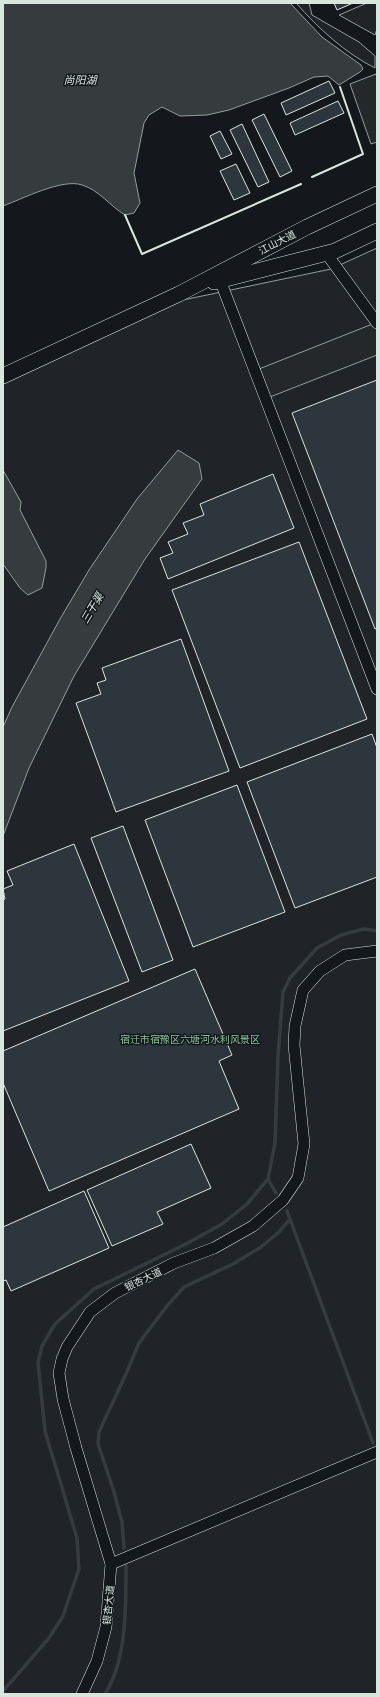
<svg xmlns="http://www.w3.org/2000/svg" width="380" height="1697" viewBox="0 0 380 1697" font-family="'Roboto Condensed','Noto Sans SC',sans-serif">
<rect width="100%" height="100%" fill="#14181c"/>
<g fill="#202428" stroke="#939e99">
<path d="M296 3H309L312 15 359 42 375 56V68C345 53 318 28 296 3Z"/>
<path d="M367 3H377V29L375 35 339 15Z"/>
<path d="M377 248V1694H3V384L183 300 331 269Z"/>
</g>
<g fill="#24282b" stroke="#939e99">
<path d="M376 74 377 78V142L371 144 350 84Z"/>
<path d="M375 323 377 328V355L270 397 259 369Z"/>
</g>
<g fill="#363b3e" stroke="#939e99">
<path d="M3 3H290L322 37 361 65 363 69 360 72 339 85 328 76 314 77 289 88 229 110 207 115 180 116 162 107 149 115 144 123 134 173 140 203 134 213 125 215C110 206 99 190 82 185 63 178 22 199 3 206Z"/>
<path d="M178 450 199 463 202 479 145 559 74 676 29 768 3 836V727L12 707 60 619 89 570 137 499Z"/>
<path d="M3 470 21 502 20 510 46 561V568L42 588 28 595 20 588 3 564Z"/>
</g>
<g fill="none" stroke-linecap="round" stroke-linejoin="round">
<g stroke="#363b3e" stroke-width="3.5">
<path d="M268 1179 276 1193"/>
<path d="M287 1211 373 1443"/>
<path d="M124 1548 122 1522 114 1492 98 1444 99 1432 126 1374 139 1343 167 1306 184 1287 233 1264 261 1247 279 1232 290 1219"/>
<path d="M3 1691 49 1638 63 1616 79 1569 77 1538 45 1431 38 1362 42 1346 55 1324 94 1289 188 1243 222 1224 247 1204 268 1179 275 1143 278 1056 283 992 290 978 317 948 341 935 364 929 377 931"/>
<path d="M105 1694C127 1660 126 1606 126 1566"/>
</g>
</g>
<g fill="#2c363c" stroke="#d8e6dc">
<path d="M334 3H353L337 10Z"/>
<path d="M329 81 335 93 286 115 281 103Z"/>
<path d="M338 101 344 113 295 135 290 123Z"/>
<path d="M264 114 292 171 280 177 252 120Z"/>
<path d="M242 124 269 182 258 187 230 130Z"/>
<path d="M220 131 232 154 221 159 210 136Z"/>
<path d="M236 164 250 193 234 200 220 171Z"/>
<path d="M377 380V628L375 629 292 413Z"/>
<path d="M273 474 294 528 168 579 160 558 173 553 168 542 188 534 183 523 204 515 200 504Z"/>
<path d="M299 542 367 719 240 768 172 590Z"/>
<path d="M181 639 229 771 116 812 76 703 101 694 97 683 106 680 102 668Z"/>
<path d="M372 734 377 748V877L295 908 247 782Z"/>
<path d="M237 785 285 912 193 947 145 820Z"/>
<path d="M123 826 173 960 142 972 91 838Z"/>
<path d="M74 844 129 981 3 1031V900L5 899 3 889 13 885 7 871Z"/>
<path d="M195 969 232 1055 219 1061 239 1109 49 1191 3 1083V1051Z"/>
<path d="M191 1144 211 1188 157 1212 163 1224 112 1246 87 1190Z"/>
<path d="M84 1191 109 1248 11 1291 6 1280 3 1281V1227Z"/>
</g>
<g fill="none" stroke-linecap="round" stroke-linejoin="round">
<g stroke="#d8e6dc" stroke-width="12">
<g id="street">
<path d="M326 253 377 323"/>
<path d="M220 280 377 689"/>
<path d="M111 1564 377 1452"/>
<path d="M82 1694 97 1661 106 1627 111 1564 76 1448 63 1399 59 1373 62 1359 67 1347 90 1312 115 1293 174 1263 214 1248 253 1226 283 1200 298 1178 304 1144 294 1045 295 1026 303 990 320 971 345 955 377 951"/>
</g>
</g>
<g stroke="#d8e6dc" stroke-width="16">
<g id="secondary">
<path d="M214 282 335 251 377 231"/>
<path d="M3 376 179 294 307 227 377 194"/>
</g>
</g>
<use href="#street" stroke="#14181c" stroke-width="11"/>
<use href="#secondary" stroke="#14181c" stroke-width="15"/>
<g stroke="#d8e6dc" stroke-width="2">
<path d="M312 177 363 154 340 87"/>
<path d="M125 215 142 254 301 184"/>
</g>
</g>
<g text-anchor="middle" stroke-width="3" stroke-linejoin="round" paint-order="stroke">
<g font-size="10" fill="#d8e6dc" stroke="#14181c">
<text transform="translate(277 242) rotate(-27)" y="4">江山大道</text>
<text transform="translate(143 1279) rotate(-26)" y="4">银杏大道</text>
<text transform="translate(108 1605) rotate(-84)" y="4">银杏大道</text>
</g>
<g font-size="10" fill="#8ac095" stroke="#14181c">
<text x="190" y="1043">宿迁市宿豫区六塘河水利风景区</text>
</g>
<g font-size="11" font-style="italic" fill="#d8e6dc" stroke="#14181c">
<text x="80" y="84">尚阳湖</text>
<text transform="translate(92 608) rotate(-59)" y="4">三干渠</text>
</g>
</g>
<rect width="380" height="1697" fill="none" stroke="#d8e6dc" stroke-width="8"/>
</svg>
